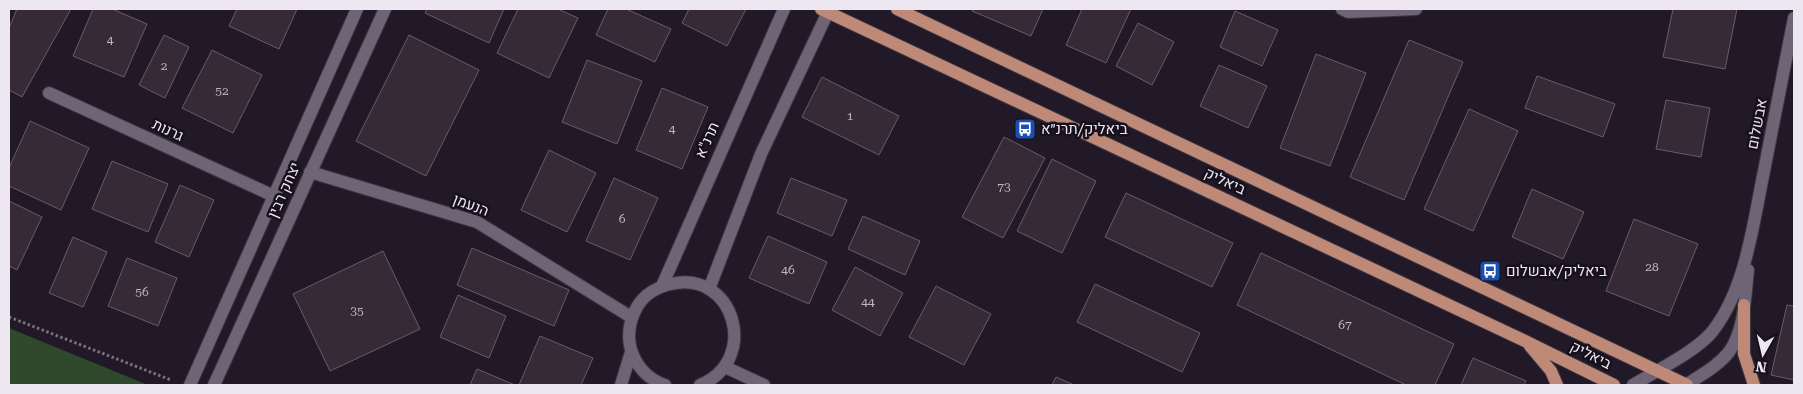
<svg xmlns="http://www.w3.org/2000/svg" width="1803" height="394" viewBox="0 0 1803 394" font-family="'Roboto Serif',Heebo,serif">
<rect width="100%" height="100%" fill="#211927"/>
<path fill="#30482b" d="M9 328 148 385H9Z"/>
<g fill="#372a37" stroke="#6a5b6a">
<path d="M17 9H71L22 97 9 90V28Z"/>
<path d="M93 9H112L147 24 124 77 73 56Z"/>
<path d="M237 9H297L279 49 229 26Z"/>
<path d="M427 9H504L489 43 425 13Z"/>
<path d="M518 9H558L578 18 549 78 497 53Z"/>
<path d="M608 9H626L671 29 655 62 596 35Z"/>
<path d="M689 9H746L727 46 682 23Z"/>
<path d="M973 9H1043L1031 36 972 11Z"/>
<path d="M1082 9H1131L1106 63 1066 45Z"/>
<path d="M1673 9H1737L1725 69 1663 57Z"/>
<path d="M1235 11 1278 30 1262 66 1220 47Z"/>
<path d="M1138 23 1174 42 1152 85 1116 66Z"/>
<path d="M164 35 189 47 165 98 139 85Z"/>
<path d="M409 35 479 70 426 176 356 141Z"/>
<path d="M1409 40 1463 62 1404 200 1350 177Z"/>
<path d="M212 50 262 75 233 133 182 108Z"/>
<path d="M1316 54 1366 73 1330 166 1280 148Z"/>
<path d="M587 60 642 81 617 144 562 122Z"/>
<path d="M1219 65 1267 86 1248 128 1200 106Z"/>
<path d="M1537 76 1615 104 1603 137 1525 108Z"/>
<path d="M822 77 899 116 879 155 802 117Z"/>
<path d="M662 88 708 107 682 169 636 150Z"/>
<path d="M1666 100 1710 108 1701 157 1656 149Z"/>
<path d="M1469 109 1518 131 1473 231 1424 209Z"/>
<path d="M30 121 89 148 61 210 9 186V168Z"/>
<path d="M1004 137 1045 158 1003 238 962 217Z"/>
<path d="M549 150 596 173 567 232 521 210Z"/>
<path d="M1052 159 1096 181 1062 253 1017 231Z"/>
<path d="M112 161 168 184 148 232 92 209Z"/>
<path d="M614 178 658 198 630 260 586 241Z"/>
<path d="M791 178 847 200 832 236 777 213Z"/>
<path d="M180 185 214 200 189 257 155 242Z"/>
<path d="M1532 189 1584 212 1563 259 1512 237Z"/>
<path d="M1126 193 1233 243 1212 287 1105 237Z"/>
<path d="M9 201 42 217 17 270 9 266Z"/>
<path d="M863 216 920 241 905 275 848 249Z"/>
<path d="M1634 219 1698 244 1669 316 1606 291Z"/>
<path d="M768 236 827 262 809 304 749 278Z"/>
<path d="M73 237 107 252 83 307 49 293Z"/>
<path d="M472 248 569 290 554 326 457 285Z"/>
<path d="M383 251 420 329 330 371 293 294Z"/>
<path d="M1261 253 1454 344 1435 385H1406L1237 305Z"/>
<path d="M127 258 177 278 158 326 108 306Z"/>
<path d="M855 267 903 293 880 336 832 310Z"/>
<path d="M1095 284 1200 333 1182 372 1077 322Z"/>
<path d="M936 286 991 314 964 365 909 337Z"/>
<path d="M458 295 506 316 489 358 440 337Z"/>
<path d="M1787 305 1794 306V380L1771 375Z"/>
<path d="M540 336 593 358 581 385H519Z"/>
<path d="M1473 358 1526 381 1524 385H1461Z"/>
<path d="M477 369 515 385H470Z"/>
<path d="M1056 377 1074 385H1052Z"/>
</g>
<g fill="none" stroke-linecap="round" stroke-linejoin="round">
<g stroke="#3c3641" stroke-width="14">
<g id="minor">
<path d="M1342 9 1348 12 1416 9"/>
<path d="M49 93 274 196"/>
<path d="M310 172 477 222 631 317"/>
<path d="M662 286 784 9"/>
<path d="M709 289 761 154 828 12"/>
<path d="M725 367 764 385"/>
<path d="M190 385 357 9"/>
<path d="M214 385 385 9"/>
<path d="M621 385 631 352"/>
<path d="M665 385C650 380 639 369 633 355 626 339 629 321 637 307 644 295 657 287 671 284 734 269 761 360 700 385"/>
<path d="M1633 385C1656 371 1695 352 1712 332 1746 289 1753 224 1764 171 1774 120 1784 69 1794 18"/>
<path d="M1686 385C1701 375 1718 366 1729 352 1745 330 1745 296 1748 270"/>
</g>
</g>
<g stroke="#3c3641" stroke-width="14">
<g id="major">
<path d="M821 9 1525 341 1614 385"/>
<path d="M897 9 1687 385"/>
<path d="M1744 305V354L1754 385"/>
<path d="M1530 346 1551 371 1557 385"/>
</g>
</g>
<path stroke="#79727e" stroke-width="3" stroke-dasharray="2.5 2.5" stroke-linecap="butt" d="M9 317 171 380"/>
<use href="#minor" stroke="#6e6476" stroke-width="12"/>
<use href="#major" stroke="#bf8977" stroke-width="12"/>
</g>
<defs>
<g id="bus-square" transform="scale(1.125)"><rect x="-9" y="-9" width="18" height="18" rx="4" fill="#1a4fb4" stroke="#17101d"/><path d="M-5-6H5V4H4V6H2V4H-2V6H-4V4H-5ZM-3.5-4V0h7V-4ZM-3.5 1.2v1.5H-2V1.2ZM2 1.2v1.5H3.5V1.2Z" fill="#fff"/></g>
</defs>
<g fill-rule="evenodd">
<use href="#bus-square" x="1025" y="129"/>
<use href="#bus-square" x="1490" y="271"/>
</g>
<g text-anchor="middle" stroke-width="5" stroke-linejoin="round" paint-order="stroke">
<g font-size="12" fill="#bfb8c2">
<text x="110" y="44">4</text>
<text x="164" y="70">2</text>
<text x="222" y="95">52</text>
<text x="850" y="120">1</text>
<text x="672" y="133">4</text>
<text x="1004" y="191">73</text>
<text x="622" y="223">6</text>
<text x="1652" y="271">28</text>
<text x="788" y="274">46</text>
<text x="142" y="296">56</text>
<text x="868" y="306">44</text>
<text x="357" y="315">35</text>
<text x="1345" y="329">67</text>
</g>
<g font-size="15" fill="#ece7f1" stroke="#17101d">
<text transform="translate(1757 124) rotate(-79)" y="5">אבשלום</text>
<text transform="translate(168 130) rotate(25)" y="5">גרנות</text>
<text transform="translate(707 140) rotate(-66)" y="5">תרנ"א</text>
<text transform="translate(1225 181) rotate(25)" y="5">ביאליק</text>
<text transform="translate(284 190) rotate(-66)" y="5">יצחק רבין</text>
<text transform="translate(471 205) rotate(21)" y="5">הנעמן</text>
<text transform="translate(1591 355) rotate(27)" y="5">ביאליק</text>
</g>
<g font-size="15" fill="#ece7f1" stroke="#17101d" text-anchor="start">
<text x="1041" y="134">ביאליק/תרנ״א</text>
<text x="1506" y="276">ביאליק/אבשלום</text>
</g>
</g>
<rect width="1803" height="394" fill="none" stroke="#ece7f1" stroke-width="20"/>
<g transform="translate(1763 354) rotate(188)" stroke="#17101d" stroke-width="4" paint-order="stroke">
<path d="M0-4L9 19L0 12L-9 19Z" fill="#ece7f1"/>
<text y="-8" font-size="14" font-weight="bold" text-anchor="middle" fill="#ece7f1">N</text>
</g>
</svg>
